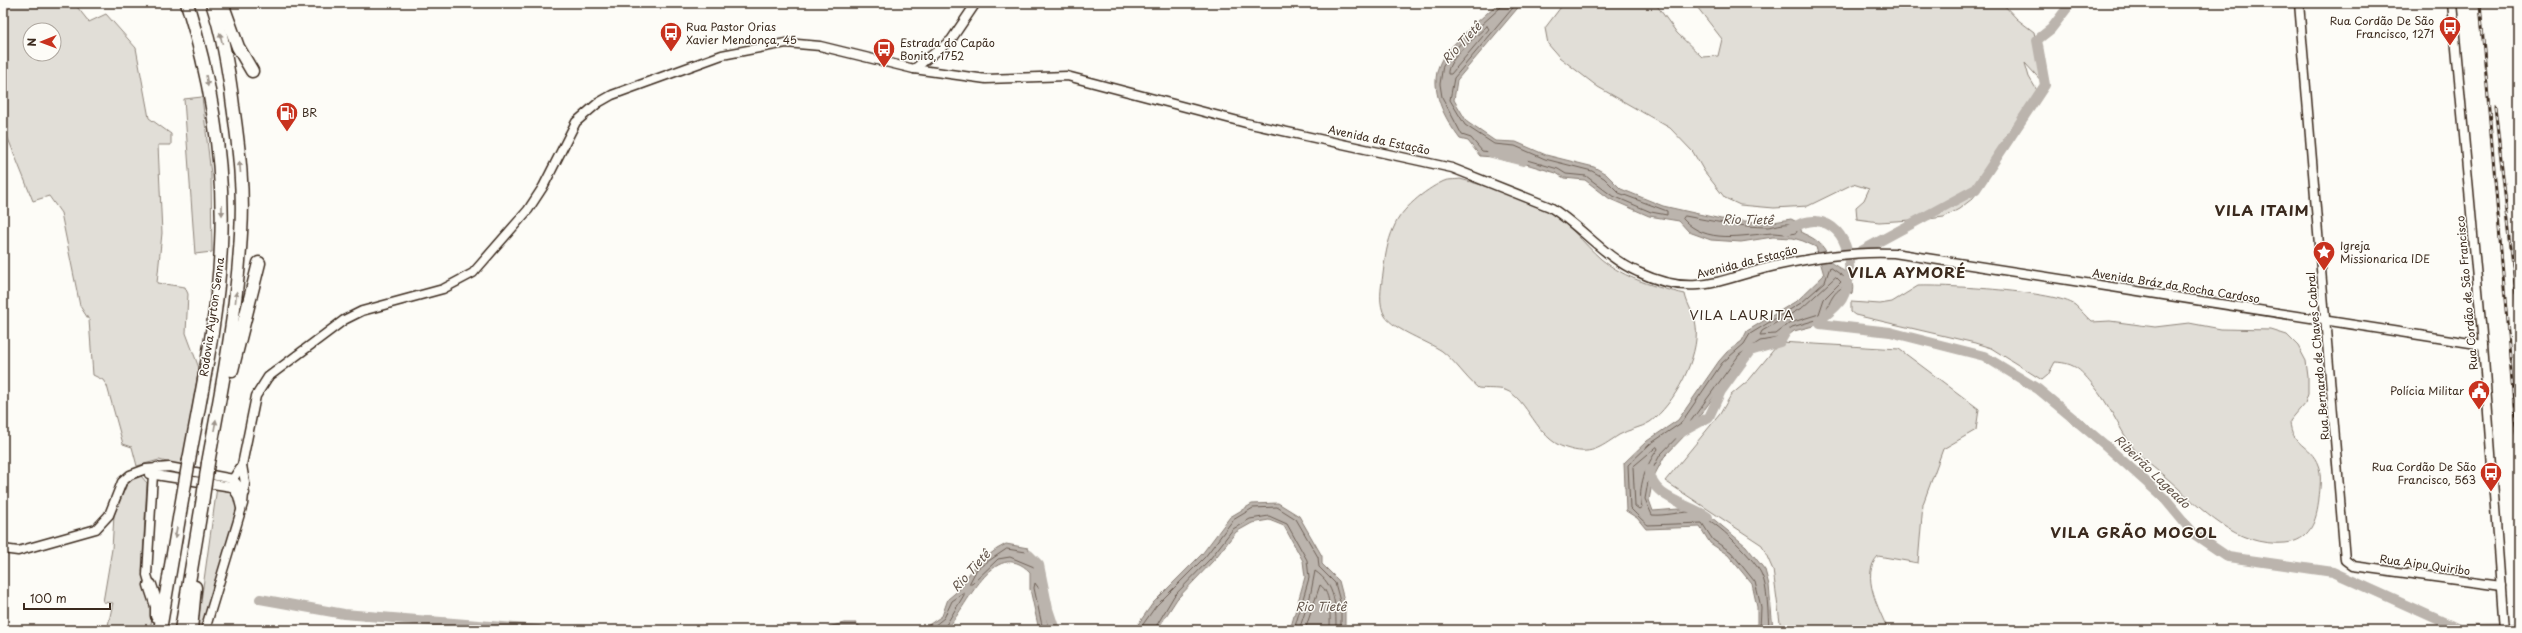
<svg xmlns="http://www.w3.org/2000/svg" width="2522" height="633" viewBox="0 0 2522 633" font-family="'Playpen Sans',sans-serif">
<rect width="100%" height="100%" fill="#fdfcf7"/>
<filter id="ink" filterUnits="userSpaceOnUse"><feTurbulence type="fractalNoise" baseFrequency=".025" numOctaves="2"/><feDisplacementMap in="SourceGraphic" scale="8" xChannelSelector="R" yChannelSelector="G"/><feConvolveMatrix kernelMatrix="1 2 1 2 8 2 1 2 1" color-interpolation-filters="sRGB"/></filter>
<g filter="url(#ink)">
<g fill="#e1ded7" stroke="#8e847a" fill-rule="evenodd">
<path d="M3 3H74L89 22 106 14 136 48 149 118 171 134V145H158L162 233 157 283 185 287 188 294 186 333 199 368 182 466 159 460 137 466 132 447 123 444 107 386 103 380 93 375 89 320 80 306 61 213 49 196 33 201 3 126ZM30 30H54V54H30Z"/>
<path d="M1564 3H1655L1677 33 1702 57 1718 56 1722 39 1694 3H2002L2017 19 2034 32 2045 85 2025 63 2029 77 2041 97 2029 109 2012 137 1990 165 1983 186 1972 199 1959 209 1944 217 1928 219 1879 222 1857 219 1856 207 1864 200 1869 189 1853 184 1808 206 1774 208 1740 205 1725 198 1704 171 1693 152 1670 128 1598 87 1559 57 1548 44 1545 28Z"/>
<path d="M202 97 211 174 212 252 195 254 184 99Z"/>
<path d="M1460 179C1486 186 1524 197 1546 210 1568 222 1583 243 1601 259 1626 279 1655 287 1685 294 1687 305 1695 315 1696 326 1700 356 1674 405 1650 422 1641 428 1629 429 1619 435 1599 448 1591 456 1566 448 1536 439 1528 398 1505 390 1498 388 1486 389 1478 388 1465 377 1455 361 1442 351 1427 341 1394 330 1385 316 1378 304 1381 288 1383 274 1385 258 1387 242 1394 227 1401 209 1425 190 1442 182 1447 179 1455 180 1460 179Z"/>
<path d="M1918 286C1946 285 2056 291 2075 305 2081 310 2086 317 2092 322L2110 321 2155 327 2189 323 2221 329 2271 330 2287 335 2298 346 2306 361 2308 377V394L2305 403 2290 421C2291 446 2311 445 2318 465 2322 474 2320 489 2319 498 2317 521 2310 541 2285 543 2235 547 2203 510 2169 480 2156 469 2141 459 2131 445 2118 426 2109 404 2094 386 2081 371 2076 363 2055 362L2048 375 2042 380 1991 348 1975 343 1855 315 1851 312V302L1880 304 1892 302Z"/>
<path d="M1780 342 1899 349 1979 409 1976 430 1943 449 1923 504 1918 563 1878 556C1860 575 1879 609 1888 630H1781L1773 570 1762 545 1665 481 1720 414 1731 395 1749 380Z"/>
<path d="M136 476H141L147 483 142 571 153 612 150 630H107L113 603 103 602 112 549 114 515 128 482Z"/>
<path d="M217 487C231 491 235 494 237 509L202 630H197Z"/>
</g>
<g fill="#bbb4ad" stroke="#887d74">
<path d="M1504 3H1522L1457 80 1454 100 1467 122 1495 141 1516 142 1546 155 1594 167 1606 174 1621 189 1663 206 1721 219 1768 223 1791 219 1799 223 1802 233C1817 239 1826 246 1830 262 1843 271 1856 275 1852 294L1846 290C1835 298 1831 307 1827 320L1817 325 1794 331 1780 342 1762 345 1742 358 1688 432 1664 457 1653 478 1649 500 1653 511 1691 508 1705 512 1746 546 1765 570 1769 585 1773 630H1757V607L1752 584 1728 555 1710 543 1700 527 1646 529 1637 518 1626 511 1624 463 1647 441 1678 420 1719 361 1727 352 1742 341 1747 331 1798 300 1824 275 1816 247 1803 241 1793 238 1773 237 1741 242 1711 240 1689 232 1679 221 1649 216 1610 199 1585 180 1564 178 1556 173 1506 158 1480 156 1468 141 1460 139C1445 119 1428 89 1440 63 1446 48 1482 18 1495 6Z"/>
<path d="M1278 503 1299 516 1322 556V564L1339 581 1345 604V630H1290L1305 577 1303 561 1284 526 1269 520 1252 523 1236 532 1213 561 1177 599 1157 630H1134L1153 603 1202 554 1230 517 1252 504Z"/>
<path d="M1006 544 1028 548 1039 567 1038 577 1046 591 1054 630H1039L1030 589V572C994 535 966 609 946 630H921L942 616 948 599 960 589 974 566 997 549Z"/>
<path d="M844 623H856L864 630H824L828 627Z"/>
</g>
<g fill="none" stroke-linecap="round" stroke-linejoin="round">
<g stroke="#6e6157" stroke-width="1">
<path d="M1502 3 1501 7 1460 44 1443 65 1440 84 1442 97 1462 135 1471 138 1482 151 1506 154 1558 169 1566 174 1586 176 1611 195 1651 212 1667 215V211L1619 193 1604 178 1592 171 1545 159 1515 146 1494 144 1465 125 1450 100 1454 78 1517 3"/>
<path d="M1487 26 1489 29 1451 74H1448C1446 60 1477 36 1487 26Z"/>
<path d="M1685 216C1712 221 1740 227 1768 227 1777 226 1787 221 1795 226L1797 232C1791 236 1780 233 1773 233 1742 235 1706 245 1683 219Z"/>
<path d="M1836 277 1841 282 1824 299 1819 314 1790 323 1776 334 1760 335 1762 331 1803 307Z"/>
<path d="M1657 447 1658 449C1646 464 1637 489 1642 507L1639 509 1635 506 1633 467Z"/>
<path d="M1007 549 1026 552 1034 567 1010 557 998 559 972 584H969L977 569Z"/>
<path d="M929 630 944 618 952 601 964 593V595L943 630"/>
<path d="M1043 630 1034 588 1035 583 1042 593 1049 630"/>
<path d="M1139 630 1156 606 1205 557 1233 520 1253 508 1277 507 1296 519 1318 557 1319 567 1335 583 1341 605V630"/>
<path d="M1154 630 1174 596 1210 559 1233 529 1250 519 1269 516 1287 524 1307 560 1309 578 1294 630"/>
<path d="M1299 630 1310 597 1315 571C1336 585 1336 607 1336 630"/>
<path d="M1305 630 1320 585C1332 593 1330 617 1330 630"/>
<path d="M1760 630 1761 607 1755 582 1731 552 1713 540 1702 523 1648 525C1645 523 1634 512 1630 508L1628 465 1650 444 1681 423 1722 363 1744 344 1750 334 1801 303 1825 282 1830 267 1847 279 1849 285C1832 289 1829 305 1823 318L1792 327 1778 338 1760 341 1739 355 1685 429 1660 455 1649 476 1645 499 1652 515C1665 516 1679 512 1691 512 1709 513 1753 557 1761 573 1768 586 1768 615 1769 630"/>
</g>
<g stroke="#bbb4ad" stroke-width="10">
<path d="M1492 153 1523 161"/>
<path d="M1787 230C1796 226 1805 220 1816 221 1851 225 1856 273 1842 299 1838 306 1826 315 1820 320"/>
<path d="M1854 255 1976 189 2045 85 2037 40 2051 29 2071 3"/>
<path d="M1820 324 1890 332 1984 356 2038 389 2104 444 2164 498 2194 534 2228 557 2333 572 2459 629 2519 628"/>
<path d="M1678 434 1709 417 1721 391 1750 351 1780 342 1786 332"/>
<path d="M1650 470C1650 498 1688 503 1708 517"/>
<path d="M1029 555 1039 565 1048 609 1055 630"/>
<path d="M260 599 344 614 538 630"/>
</g>
<g stroke="#3b2a1e" stroke-width="11">
<g id="minor">
<path d="M2299 3 2345 560 2353 566 2501 586"/>
<path d="M2452 3 2483 345 2504 630"/>
<path d="M914 69 986 79 1067 76 1246 123 1452 168 1550 207C1581 226 1604 257 1638 272 1696 300 1723 277 1779 265 1816 257 1856 251 1894 253L2483 345"/>
<path d="M149 474 232 487"/>
<path d="M232 487 233 479 242 465 256 396 268 377 344 320 362 311 443 289 473 273 528 210 543 187 576 122 598 103 612 95 722 55 786 43 820 46 914 69 951 40 976 3"/>
<path d="M232 487 238 496 241 508"/>
<path d="M3 549 18 551 96 529 109 515 122 482 130 475 146 469 169 467 233 479 245 493"/>
<path d="M150 585 147 575 153 474 157 467"/>
<path d="M205 630 243 504 245 483 242 465"/>
</g>
</g>
<g stroke="#3b2a1e" stroke-width="15">
<g id="highway">
<path d="M187 3C211 81 225 163 221 245 218 317 202 389 189 460"/>
<path d="M222 3 238 47 252 71"/>
<path d="M232 370 259 263"/>
<path d="M208 463C222 387 237 311 241 233 244 191 239 148 233 106 229 72 223 36 212 3"/>
<path d="M150 585 157 606V616"/>
<path d="M160 630 183 495"/>
<path d="M181 630 202 504"/>
<path d="M191 630 195 587"/>
</g>
</g>
<use href="#minor" stroke="#fdfcf7" stroke-width="8"/>
<use href="#highway" stroke="#fdfcf7" stroke-width="12"/>
<g stroke="#3b2a1e" stroke-width="3">
<g id="rail">
<path d="M2480 3 2519 464"/>
<path d="M2495 106 2519 318"/>
</g>
</g>
<use href="#rail" stroke="#fdfcf7" stroke-width="1.5" stroke-dasharray="4.5" stroke-linecap="butt"/>
<g stroke="#3b2a1e" stroke-width="15" stroke-linecap="butt">
<g id="highway-bridge">
<path d="M183 495 189 460"/>
<path d="M202 504 208 463"/>
</g>
</g>
<use href="#highway-bridge" stroke="#fdfcf7" stroke-width="12"/>
</g>
<defs><path id="oneway-solid" d="M-6-.8H1V-3.2L6.5 0L1 3.2V.8H-6Z"/></defs>
<g fill="#9c938a">
<use href="#oneway-solid" transform="translate(221 38) rotate(-104)"/>
<use href="#oneway-solid" transform="translate(207 81) rotate(81)"/>
<use href="#oneway-solid" transform="translate(240 167) rotate(-95)"/>
<use href="#oneway-solid" transform="translate(222 210) rotate(90)"/>
<use href="#oneway-solid" transform="translate(236 297) rotate(-84)"/>
<use href="#oneway-solid" transform="translate(215 425) rotate(-80)"/>
<use href="#oneway-solid" transform="translate(176 533) rotate(100)"/>
</g>
</g>
<defs>
<g id="bus-pin" transform="scale(1.15)"><path d="M0 17L-7.5 6A9.5 9.5 0 1 1 7.5 6Z" fill="#c8321e" stroke="#fdfcf7"/><path d="M-5-6H5V4H4V6H2V4H-2V6H-4V4H-5ZM-3.5-4V0h7V-4ZM-3.5 1.2v1.5H-2V1.2ZM2 1.2v1.5H3.5V1.2Z" fill="#fff"/></g>
<g id="fuel-pin" transform="scale(1.15)"><path d="M0 17L-7.5 6A9.5 9.5 0 1 1 7.5 6Z" fill="#c8321e" stroke="#fdfcf7"/><path d="M-5.5-6h7V0h2V4h1.3V-2.5L3-4.5l.8-.8L6-3V5H2.5V1h-1V6h-7ZM-4.2-4.7v3.2H.2V-4.7Z" fill="#fff"/></g>
<g id="sight-pin" transform="scale(1.15)"><path d="M0 17L-7.5 6A9.5 9.5 0 1 1 7.5 6Z" fill="#c8321e" stroke="#fdfcf7"/><path d="M0-6L1.8-2.2L6-1.7L2.9 1.2L3.7 5.4L0 3.3L-3.7 5.4L-2.9 1.2L-6-1.7L-1.8-2.2Z" fill="#fff"/></g>
<g id="civic-pin" transform="scale(1.15)"><path d="M0 17L-7.5 6A9.5 9.5 0 1 1 7.5 6Z" fill="#c8321e" stroke="#fdfcf7"/><path d="M-.6-6.5H3V-4.5H.6V-3L4-1V1h2V6H-6V1h2V-1L-.6-3ZM-1.2 2.5V6h2.4V2.5Z" fill="#fff"/></g>
</defs>
<g fill-rule="evenodd">
<use href="#bus-pin" x="2450" y="27"/>
<use href="#bus-pin" x="671" y="33"/>
<use href="#bus-pin" x="884" y="49"/>
<use href="#fuel-pin" x="287" y="113"/>
<use href="#sight-pin" x="2324" y="252"/>
<use href="#civic-pin" x="2479" y="391"/>
<use href="#bus-pin" x="2491" y="473"/>
</g>
<g text-anchor="middle" stroke-width="3" stroke-linejoin="round" paint-order="stroke">
<g font-size="11" fill="#3b2a1e" stroke="#fdfcf7" text-anchor="start">
<text x="2434" y="25" text-anchor="end">Rua Cordão De São<tspan x="2434" dy="13">Francisco, 1271</tspan></text>
<text x="686" y="31">Rua Pastor Orias<tspan x="686" dy="13">Xavier Mendonça, 45</tspan></text>
<text x="900" y="47">Estrada do Capão<tspan x="900" dy="13">Bonito, 1752</tspan></text>
<text x="302" y="117">BR</text>
<text x="2340" y="250">Igreja<tspan x="2340" dy="13">Missionarica IDE</tspan></text>
<text x="2464" y="395" text-anchor="end">Polícia Militar</text>
<text x="2476" y="471" text-anchor="end">Rua Cordão De São<tspan x="2476" dy="13">Francisco, 563</tspan></text>
</g>
<g font-size="11" fill="#3b2a1e" stroke="#fdfcf7">
<text transform="translate(1379 140) rotate(12)" y="4">Avenida da Estação</text>
<text transform="translate(1747 262) rotate(-14)" y="4">Avenida da Estação</text>
<text transform="translate(2176 286) rotate(9)" y="4">Avenida Bráz da Rocha Cardoso</text>
<text transform="translate(2467 293) rotate(-95)" y="4">Rua Cordão de São Francisco</text>
<text transform="translate(212 317) rotate(-82)" y="4">Rodovia Ayrton Senna</text>
<text transform="translate(2318 356) rotate(-95)" y="4">Rua Bernardo de Chaves Cabral</text>
<text transform="translate(2425 565) rotate(8)" y="4">Rua Aipu Quiribo</text>
</g>
<g font-size="12" font-style="italic" fill="#615349" stroke="#fdfcf7">
<text transform="translate(1462 43) rotate(-47)" y="4">Rio Tietê</text>
<text transform="translate(1748 220) rotate(1)" y="4">Rio Tietê</text>
<text transform="translate(2152 472) rotate(44)" y="4">Ribeirão Lageado</text>
<text transform="translate(971 571) rotate(-48)" y="4">Rio Tietê</text>
<text x="1321" y="611">Rio Tietê</text>
</g>
<g font-size="13" letter-spacing="1" fill="#3b2a1e" stroke="#fdfcf7">
<text x="1742" y="320">VILA LAURITA</text>
</g>
<g font-size="15" font-weight="bold" letter-spacing="1" fill="#3b2a1e" stroke="#fdfcf7">
<text x="2262" y="216">VILA ITAIM</text>
<text x="1907" y="278">VILA AYMORÉ</text>
<text x="2134" y="538">VILA GRÃO MOGOL</text>
</g>
</g>
<rect width="2522" height="633" fill="none" stroke="#fdfcf7" stroke-width="16"/>
<rect x="8" y="8" width="2506" height="617" fill="none" stroke="#3b2a1e" stroke-width="1.5" filter="url(#ink)"/>
<g transform="translate(42 42) rotate(269)"><circle r="19" fill="#fdfcf7" stroke="#afa8a0"/>
<path d="M0-3L7 15L0 10L-7 15Z" fill="#c8321e"/>
<text y="-6" font-size="11" font-weight="bold" text-anchor="middle" fill="#3b2a1e">N</text>
</g>
<path d="M24 603v6h86v-6" fill="none" stroke="#3b2a1e" stroke-width="2"/>
<text x="30" y="603" font-size="12" fill="#3b2a1e" stroke="#fdfcf7" stroke-width="3" paint-order="stroke">100 m</text>
</svg>
